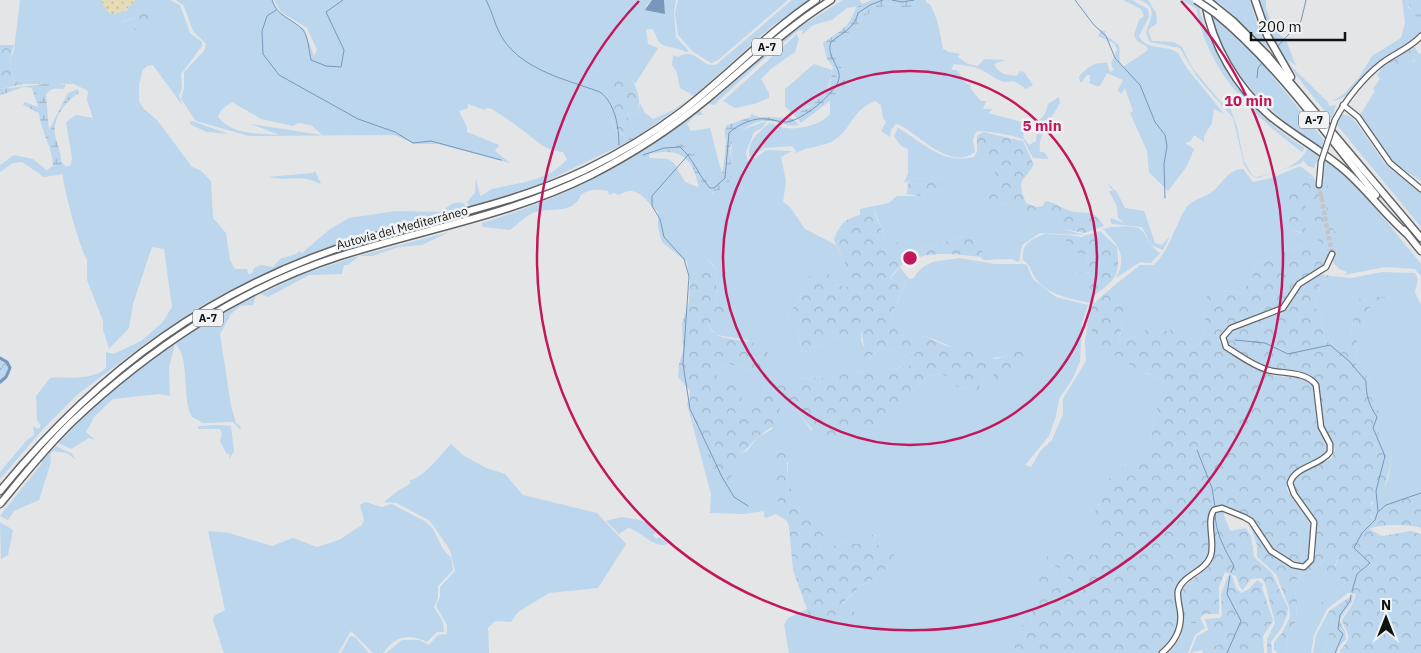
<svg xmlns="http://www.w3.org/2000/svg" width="1421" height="653" viewBox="0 0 1421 653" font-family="'IBM Plex Sans',sans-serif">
<defs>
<pattern id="forest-crowns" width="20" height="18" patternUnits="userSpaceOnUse" patternTransform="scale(1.25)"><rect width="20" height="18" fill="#bcd6ed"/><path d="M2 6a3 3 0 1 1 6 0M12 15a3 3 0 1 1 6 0" fill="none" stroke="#a1b7ca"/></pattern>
<pattern id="wetland-marsh" width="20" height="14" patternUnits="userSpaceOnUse" patternTransform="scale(1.25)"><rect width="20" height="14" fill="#bcd6ed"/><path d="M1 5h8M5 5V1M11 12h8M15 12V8" fill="none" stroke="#a1b7ca"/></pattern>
<pattern id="sand-dots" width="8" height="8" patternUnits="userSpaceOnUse" patternTransform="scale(1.25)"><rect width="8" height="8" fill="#e5dbb6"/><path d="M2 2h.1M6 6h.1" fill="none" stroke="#c3bb9b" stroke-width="1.8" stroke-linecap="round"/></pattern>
</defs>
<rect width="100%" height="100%" fill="#e3e5e6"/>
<g fill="#bcd6ed" fill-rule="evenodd">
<path d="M20 0H102L126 11 135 0H170L180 5 190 33 202 42V46L181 74 182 88 179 95 182 105 153 65 147 66 143 70 139 84V102L144 109 158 121 192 167 200 170 211 181 213 218 226 233 230 260 235 269H247L248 274 252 273 254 268 261 265 273 267 280 259 296 254 299 251 302 253 330 229 349 218 396 211 438 212C449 209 450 200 463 203L467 208 328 247 260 276 201 306 146 343 78 394 43 429 0 479V472L27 440 34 435 33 426 38 429 41 426 37 420 36 396 50 378C69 376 90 382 106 368V352L114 354 141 341 162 323 172 307 164 249 152 247 133 304 129 328 109 349 103 329V321L87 280V259C81 252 62 185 63 174L44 177 22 162 13 163 0 172V165L14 155 33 159 50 173 71 165 72 158 66 122 76 115 93 118 87 100 88 91 74 84H24L15 82 9 61 14 50ZM146 2 151 10 150 27 133 33 136 25 121 22 137 17Z"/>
<path d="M176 0H272L279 12 304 29 314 56 317 50 307 28 281 12 274 0H652L646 6 665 14 664 0H676L674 12 676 37 689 51 686 52C678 47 665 48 660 43 655 38 657 33 652 29L646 30 648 44 658 48 635 84 628 75 607 111 615 129 630 141 540 184 471 208 467 202 475 193 476 179 480 196C486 194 487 191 492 189 520 182 548 182 567 159L563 152C545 150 539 143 525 132 515 124 503 116 492 109L486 108 485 110 468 104V108L459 111 467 127V132L499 145 495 151 510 163 438 144H414L395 135 249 136 196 121 181 99 184 88V72L204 51 206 44 193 31 184 6ZM232 102 261 119 293 126 298 123 311 125 322 135 251 124 280 135C259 133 233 136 218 117L221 110Z"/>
<path d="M678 0H788L718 60 711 63 692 51 678 35 675 13Z"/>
<path d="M792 0H808L771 27 694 96 680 88 677 73 672 65 673 55 678 57C695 45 702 70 717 64Z"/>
<path d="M843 0H860L862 4 872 0 862 5 847 8 832 20 813 25 802 35 803 31 799 30 766 57 714 105 707 103 792 32Z"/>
<path d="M1123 0H1132L1148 9 1149 17 1139 36C1147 52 1167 44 1178 53L1186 67 1224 114 1214 109 1212 123 1204 136V142L1194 135 1191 141 1185 143 1194 149 1187 166 1168 191 1149 172 1147 151 1130 113 1133 111 1125 88 1121 94 1118 90 1123 80 1107 73 1100 86H1096L1087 82H1090V75H1087L1081 83 1079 77C1085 68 1096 61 1107 63L1110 72 1114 70C1108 61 1115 58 1117 49L1114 43 1098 36 1101 30 1105 31 1106 36C1125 48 1118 45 1120 64L1123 67 1148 50 1146 46 1137 41 1134 35 1139 20 1144 16 1141 9Z"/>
<path d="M1140 0H1148L1156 13 1157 23 1148 30 1152 41 1174 42 1182 47 1193 69 1221 102 1230 108 1237 127 1244 161 1252 175 1257 177C1274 173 1300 167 1307 149L1319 156 1314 168 1308 166 1303 160 1302 163 1258 178 1251 175 1244 164 1233 118 1197 77 1180 48 1150 42 1146 33C1150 18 1159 8 1140 0Z"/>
<path d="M1181 0H1192L1198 4C1215 65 1250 115 1305 148L1302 152C1252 115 1208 72 1196 8Z"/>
<path d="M1213 0H1250L1259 30 1269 49 1220 3Z"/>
<path d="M1259 0H1266V8L1274 30 1286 40 1296 66 1289 60 1290 65 1328 102 1329 106 1336 105 1332 119C1301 83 1270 46 1259 0Z"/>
<path d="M1402 0H1406L1409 8 1421 18V32C1410 46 1394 51 1380 62 1364 74 1354 98 1332 101L1344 94 1360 76 1372 56 1401 38 1405 23Z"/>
<path d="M926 3 930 4C938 19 940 33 943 49L949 52 960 54 958 57 968 64 978 66 984 59 1005 60 994 64C998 74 1007 75 1017 76L1020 71 1024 72 1033 85 1026 89 1014 81C999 85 994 76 982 70 974 66 962 65 954 64L951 70H957L967 84H970L971 89 981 101H986L983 109H993L988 113 1025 123 1023 137 1029 145 1036 141 1038 122 1045 114 1048 104 1059 97 1060 103C1052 118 1037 134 1040 152H1044L1049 159 1033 158 1023 139C1016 136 980 129 976 132L973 140 975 152C951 171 919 135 900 125L896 124 891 130 890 137 881 131 886 122 883 118 881 105 875 101C851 111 852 128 836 139 823 148 805 146 795 154L796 151 792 146 764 148 750 159C745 142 759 133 769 123 775 124 779 127 785 128 799 130 821 125 830 114V100L840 93 846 77 835 54 834 43 850 37 863 17 887 4 894 5 913 14Z"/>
<path d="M1211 15 1257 57 1324 140 1322 148C1268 112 1230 78 1211 15Z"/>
<path d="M797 34 799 39 795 52 772 68 761 79 769 93V98L754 104 735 108 723 101Z"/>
<path d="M1420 53 1421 54V181L1391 161 1360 115 1375 91 1373 89 1380 79 1377 75 1382 68V65L1388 62 1398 66 1414 62 1416 56Z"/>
<path d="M814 64 832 70C828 96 821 101 798 112L795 116 785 106V89Z"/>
<path d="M690 99 637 137 627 116 629 112 637 113 640 103 645 113 653 119 671 111Z"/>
<path d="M699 109 703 115H695L687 124 691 131 710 128 722 174 720 182 714 187H710L705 181 703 168 674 146 650 151 649 158 668 159 674 163 685 182 713 193 732 165C728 131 739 131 767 121L762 128 754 132 746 152 748 163 766 150 792 151 781 157 786 181 783 202 790 207 805 229 836 245 858 289 836 285 831 275 796 279 802 287 799 300 787 315 798 329 802 353 837 337 861 329V341L870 358 881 348 897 351 912 360 909 366 875 372 851 371 831 377 790 379 776 384 750 401 747 411 741 417 735 410 742 399V390L732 381 717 378V370L729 364 758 371 748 340 717 335 707 325 734 311 736 307 716 306 717 270 709 260 697 268 690 281 687 262 662 242 658 227V212C645 200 637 183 619 195L614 193 609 195 608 191C598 189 589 189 581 195 572 216 550 206 533 213 524 217 518 224 510 230L483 227 482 223C567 196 629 166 699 109Z"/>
<path d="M1341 114 1350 116 1355 121 1386 165 1421 193V227L1337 125Z"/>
<path d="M190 121H192L229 134 207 132 191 125Z"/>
<path d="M898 128C923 142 941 165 974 157L977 151 986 161 992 164 997 180 1002 184 984 199 996 204 1005 203 1015 211H1044L1058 215 1063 229 1084 235 1040 233 1022 245 1019 262 1011 259 984 260 980 257 983 253 963 236 927 248 908 241 888 245 875 212 860 215V209L889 203 897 196H920L925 190 935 192 951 189 945 184 942 177 914 179 904 183 908 173V149L901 146 894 136Z"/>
<path d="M1325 159 1358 188 1390 226 1421 264V276L1415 269 1385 267 1344 275 1347 272 1339 269 1336 251 1340 237 1328 223V180L1320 179Z"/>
<path d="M1300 166 1313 176 1293 183 1289 203 1282 220 1294 231 1301 233 1294 185 1300 183 1314 202 1319 241 1328 246 1330 255 1311 244 1286 251 1256 264 1252 278 1241 293 1228 291 1208 295 1205 324 1199 346 1189 348 1169 333 1151 325 1138 337 1118 341C1125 321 1127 304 1110 289L1140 265H1154C1171 248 1174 227 1186 208 1192 199 1205 198 1213 191 1222 184 1229 168 1243 169L1253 182 1272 178Z"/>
<path d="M315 171 321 184C298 173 290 182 268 177L313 173Z"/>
<path d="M1107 183 1117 192 1125 208 1144 211 1155 243 1162 245 1170 236 1163 250 1151 245 1142 227 1112 224 1110 221 1111 218 1124 223 1118 218 1117 206 1109 191H1113Z"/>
<path d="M1112 227C1119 227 1133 225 1140 229 1147 234 1148 246 1160 253L1151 263 1140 262 1116 278C1128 256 1118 245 1103 229Z"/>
<path d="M449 232 422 245 398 247 373 256H359L348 265H344L342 274 309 275 268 297 261 294 301 275 351 258Z"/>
<path d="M1045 234 1068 235 1065 239 1086 254 1089 267H1074L1073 275 1091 272 1085 286 1096 294 1089 303C1071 298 1049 296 1036 279 1030 271 1031 265 1023 260 1021 244 1031 239 1045 234Z"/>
<path d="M959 258 995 264H1024L1027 265 1033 279 1056 297 1088 305 1082 323 1080 361 1073 378 1059 399 1056 416 1049 436 1025 465 1031 467 1041 450 1052 440 1063 414V399L1086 361 1085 342 1089 310 1088 319 1092 327 1147 374 1161 378 1164 383 1153 422 1150 445 1103 484 1104 512 1097 504 1095 517 1102 535 1094 559 1080 560 1061 548 1046 562 1067 572 1068 582 1047 593 1041 591 1033 598 1031 621 1022 627 1017 651 1014 653H789L784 625 788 618 807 609 808 623 861 618 843 604 860 586 874 579 873 543 876 534 857 544 845 542 819 552C827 526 816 525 802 508 796 501 793 492 787 484L788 461 777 477 779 516 776 514 766 518 764 516V511L744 514 710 513 711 494 687 404 689 401 693 420 707 444 714 439 717 450 739 454 747 451 757 438 772 429 781 404 797 411 811 430 844 435 860 427 883 424 885 417 908 398 927 376 940 374 951 378 955 386 966 389 971 385 977 395 984 374 992 371 1008 355C981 365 950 344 925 336 902 342 899 338 891 317L906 283 890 279 900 267 909 279 914 278C926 258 940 262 959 258Z"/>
<path d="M1382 272 1415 273 1418 279 1415 292 1421 305V489L1390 501 1377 525C1362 505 1377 500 1386 484 1390 476 1390 465 1392 456L1376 427 1380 418 1385 415C1367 406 1374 394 1368 378 1366 373 1359 367 1355 363L1358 352 1356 345 1369 308 1385 297 1360 298 1353 321 1347 353 1324 340 1321 317 1324 311 1315 309 1316 300 1320 294 1319 285 1324 283 1330 276 1351 278Z"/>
<path d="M256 295 253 305 240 306 231 314 220 334 231 406 236 423 241 427 240 429 233 422 203 423 192 417C181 397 191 359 175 343L169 368 170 396 159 394 113 399 94 417 86 432 95 440 89 438 71 449 58 443 106 395 110 394C153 353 204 324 256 295Z"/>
<path d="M216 425 231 426 234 451 229 460 230 455 226 453 220 441 222 434 220 429H198L199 426Z"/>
<path d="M451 444 463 455 486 468 505 474 523 495 597 513 626 544 598 588 549 593 518 612 511 622 495 621 488 628 489 653H386L402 640H419L429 645 438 635 447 634V625L436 606 440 597V587L455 571 450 550 430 521 397 503 384 502 399 490 410 484V480C422 480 443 452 451 444Z"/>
<path d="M56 446 72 454 76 460 67 453 53 451 50 454 51 462 39 500 14 511 8 520 0 516 42 463 41 461Z"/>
<path d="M365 502 382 507 392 504 426 522 433 529 443 549 451 558 453 570 438 586V598L434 607 443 622 444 632H437L427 642C409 633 395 636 383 653H373L351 631 338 653H224L213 620 214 616 225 610 208 531 229 533 272 546 293 538 317 547 339 540 362 525 364 520 360 505Z"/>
<path d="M1305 513C1316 525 1313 550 1305 563H1301L1302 552 1297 527Z"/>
<path d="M622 517C636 520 648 518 656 533L653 535 656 539 659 537 668 544C653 549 642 531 628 528L619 534 606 521Z"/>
<path d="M0 522 13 530 8 555 1 559Z"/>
<path d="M1328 555 1337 558 1335 567 1326 572 1323 588 1332 577H1337L1346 582 1337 592 1322 603 1327 609 1314 635 1311 653H1286L1288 636 1296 621 1297 601 1294 586 1299 574 1313 572Z"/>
<path d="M1329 611 1332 622 1324 653H1313L1316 635Z"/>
<path d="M1200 618 1205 628 1195 635 1188 653H1168L1180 638 1184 624H1192Z"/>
<path d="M1212 628 1225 634V643L1211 653H1203L1202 650 1190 653 1197 636Z"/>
<path d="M350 636 355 637 369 653H341Z"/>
</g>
<g fill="url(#forest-crowns)">
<path d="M1406 0H1421V20L1415 16Z"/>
<path d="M146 1 151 10 164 13 151 27 133 33 136 25 120 23 137 17Z"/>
<path d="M0 45H14L9 61 15 82 24 84 0 89Z"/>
<path d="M1414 46 1419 54 1410 65 1398 66 1388 62Z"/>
<path d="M628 75C637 86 642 99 637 113L629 112 627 116 637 137 630 141 615 128 607 111 612 99 608 92 609 83Z"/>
<path d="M983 132 1023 141 1034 165 1021 182 1022 193 1026 203 1036 207 1043 206 1045 201C1055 202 1062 209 1071 211 1088 215 1093 208 1104 226L1084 233 1063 229 1058 215 1044 211C1022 222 1023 218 1005 203L996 204 984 199 1002 184 997 180 992 164 986 161 977 151V136Z"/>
<path d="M1313 176 1318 185 1322 184 1320 179 1328 180V223L1340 237 1336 251 1339 269 1333 262C1332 243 1318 246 1315 234 1314 230 1315 223 1315 218 1315 204 1309 194 1300 183L1294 185 1305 200 1307 216 1305 233 1286 229 1282 220C1284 209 1292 203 1287 192L1293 183 1302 178H1310Z"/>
<path d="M943 177 945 184 952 189 935 192 925 190 920 196 907 194 908 182 914 179Z"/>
<path d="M874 212 888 244 908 241 927 248 963 236 974 235 983 253 980 257C952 253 906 248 890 279L906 282 891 317C899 338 902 342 925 336L944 345 996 359 1032 347C1028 365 1016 373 1001 383L996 381 992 371 984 374 977 395H972L971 385 966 389 955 386 951 378 940 374 927 376 908 398 886 417 883 424 860 427 825 445 797 411 781 404C775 433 777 421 757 438 750 444 748 450 739 454 738 465 736 474 726 481L709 476 705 457 716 450 714 440 708 445C697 427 687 412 690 391L678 377 679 364 683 351 682 323 689 302 690 281 697 268 708 260 717 270 716 306 736 307 734 311 707 325C710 329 714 334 719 336 741 344 775 336 770 371H758L729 364 717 370V378L732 381 742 390V399L735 410 741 417 747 411 750 401 762 387 790 379 831 377 851 371 875 372 909 366 912 360 897 351 881 348 862 364 865 351 861 330 837 337 802 353 798 329 787 315 799 300 802 287 795 279 826 274 831 275 836 285 857 288 834 240C841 217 852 217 874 212Z"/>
<path d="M1100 231 1117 247C1120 273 1118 278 1096 294L1085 286 1090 272 1073 275 1064 269 1067 263 1074 267H1089L1086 254 1072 252 1065 239 1068 235 1081 237Z"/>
<path d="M1311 244 1323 248 1324 252 1330 255 1325 264 1292 287 1282 307 1226 329 1221 333 1219 341C1228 355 1255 371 1272 375 1285 378 1304 375 1313 385L1316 420 1329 450 1327 454C1314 463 1275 473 1290 495 1295 501 1300 507 1305 513L1297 527 1302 552 1301 563 1286 558 1270 547 1250 517 1221 506 1213 508 1210 513V551L1200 569 1178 586 1175 597 1179 621 1174 639 1159 653H1014L1017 651 1011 640 1020 626 1031 621 1033 598 1040 591 1036 585 1039 576 1053 577 1047 593 1068 582 1067 572 1046 562 1048 554 1061 548 1080 560 1092 551 1094 558 1101 535 1095 517 1096 503 1103 511 1100 494 1103 484 1150 445 1153 422 1164 383 1161 378C1134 371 1114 355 1093 338 1093 331 1089 324 1088 318 1087 307 1103 295 1110 289 1130 307 1124 318 1118 341L1138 337 1151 325 1169 332 1176 322 1189 348 1199 346 1205 324 1207 295 1228 291 1241 293 1252 278 1256 264 1286 251Z"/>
<path d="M1320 274 1330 276 1324 283 1319 285 1320 294 1316 300 1315 309 1324 311 1321 317 1324 340 1347 353 1353 321 1360 297H1386L1369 308 1356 345 1358 352 1355 363C1359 367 1366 373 1368 378 1374 394 1367 407 1386 415L1380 418 1376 427 1392 456C1388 474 1387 492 1371 503V517L1377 525 1390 501 1421 489V528C1410 524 1379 524 1369 529L1382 536 1411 531 1421 534V653H1340V650C1355 634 1346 635 1342 620L1352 605 1356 594 1348 593 1327 609 1321 603 1337 592 1346 582 1337 577H1332L1328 587 1316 586V580L1323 582 1326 573 1325 567 1329 565 1336 566 1337 558 1328 555 1313 572 1299 574 1294 586 1297 601 1296 621 1288 636 1286 653H1278L1274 650V642L1282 633 1290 617 1289 607 1276 574 1257 557V545L1251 528 1253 527C1265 546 1276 562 1299 569L1309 567 1316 553V521L1295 492 1293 481 1298 475 1332 458 1335 449 1322 424 1320 390 1312 377 1257 365 1228 345 1226 334 1236 328 1284 310 1290 304 1300 286Z"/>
<path d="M0 357C15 366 12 375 0 385Z"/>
<path d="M781 452 787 454V484L798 498 801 507 818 524 824 534 819 551 845 542 857 544 876 533 873 543 894 552 895 560 874 579 860 586 843 603 861 618 808 623 807 609 793 570 789 526 787 521 779 516 774 455Z"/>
<path d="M1218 509 1222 510 1230 531 1246 528 1251 536 1254 557 1272 573 1288 608 1287 615 1282 627 1271 642 1272 653H1267V639L1275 623 1265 583 1261 578 1251 579 1243 590 1240 587 1236 576 1225 572 1219 587V614H1204L1200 618V623L1184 624 1181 590C1191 578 1209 572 1214 555 1218 541 1206 519 1218 509Z"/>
<path d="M1228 576H1232L1236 588 1241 593 1249 589 1257 580 1263 584 1262 587 1273 621 1263 636 1264 653H1211L1215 646 1225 643V634L1212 629 1208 630 1205 619 1220 618 1222 615 1221 594Z"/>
<path d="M1353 595 1352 602 1339 620 1345 631 1346 639 1338 648 1337 653H1324L1332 622 1329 611Z"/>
</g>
<g fill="url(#wetland-marsh)">
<path d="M872 0H926V3L913 14H909L894 5 887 4 863 17 850 37 834 43 835 54 846 77 845 83 840 93 801 123 795 116 798 112 808 108 826 93 829 89 833 67 827 59 823 43C839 32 850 27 856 7Z"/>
<path d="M53 83 65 85 64 89C56 88 50 88 46 95L49 130 68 93 78 89 79 93C66 100 52 119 55 135 57 144 61 151 61 161L66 167 50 173 47 170 53 166C53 148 41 132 39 113L23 105 25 102 38 107 32 88 24 87 0 95V89Z"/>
<path d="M751 114 759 117 792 118 799 125C788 127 782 123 771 121 754 119 736 131 730 147 730 162 737 178 723 188 715 194 708 192 699 189 694 159 681 147 651 154L650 151C659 145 670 149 678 142 689 148 699 157 703 168 705 176 705 180 710 187H714C725 177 724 158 726 143 727 136 722 133 727 125L751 117Z"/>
</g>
<path fill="url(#sand-dots)" d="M102 0H135C128 9 122 14 110 14L103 6Z"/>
<path fill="#7797bc" d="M652 0H664L665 14 645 10Z"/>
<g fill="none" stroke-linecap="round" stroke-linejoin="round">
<g stroke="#7797bc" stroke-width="1">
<path d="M272 0C277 17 292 18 303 30 308 36 309 51 311 60L326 66 341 67 344 50 326 12 343 0"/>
<path d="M486 0C493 13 495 27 503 39 523 70 567 80 600 92 615 103 619 127 619 145"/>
<path d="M892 0 902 2 914 0"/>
<path d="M1075 0 1094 25 1106 36 1115 58 1140 85 1155 122 1165 135 1167 146 1164 164 1165 198"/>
<path d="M276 10 267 16 262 31 263 54 279 75 358 119 395 132 413 143 431 141 501 160"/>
<path d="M1277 47 1301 21 1306 0"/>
<path d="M1257 78 1258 68 1262 63"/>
<path d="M689 154 652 196V206L660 219 664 237 684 259 689 276 683 364 690 409 722 477 734 497 748 506"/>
<path d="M643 155 664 148 680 147C694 159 698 175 710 188H714L725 178 729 133C738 124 755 117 768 119 774 120 780 122 787 122 802 120 832 96 838 82 844 68 825 57 831 42 842 33 855 28 858 13L870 5 883 0"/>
<path d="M1235 340 1265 343 1288 354 1330 345 1349 361 1366 381C1366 396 1369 405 1377 417L1373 428 1385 456 1376 491 1378 511 1375 520 1362 533 1354 548 1370 563 1357 574 1352 591"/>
<path d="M0 369H1"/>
<path d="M1197 450 1212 488 1215 507"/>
<path d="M1379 511 1386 505 1421 493"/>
<path d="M1215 512C1215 532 1224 548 1234 566L1231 572"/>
<path d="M1227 653 1241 621 1227 594 1230 575"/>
<path d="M1335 653 1343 634 1338 629 1340 615 1350 601 1351 595"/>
</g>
<path stroke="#7797bc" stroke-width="3" d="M0 358 7 362 10 368 6 377 0 382"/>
<path stroke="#c4c5c6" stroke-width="4.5" stroke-dasharray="4.5 2" stroke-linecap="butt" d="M1319 185 1332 254"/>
<g stroke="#626364" stroke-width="7">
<g id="minor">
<path d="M1343 105 1358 117 1390 163 1421 189"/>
<path d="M1335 120C1346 99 1364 77 1382 63 1395 53 1410 48 1421 36"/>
<path d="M1319 185 1321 162"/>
<path d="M1162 653C1175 642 1183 628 1180 610 1179 604 1177 597 1178 591 1182 575 1206 572 1211 555 1215 541 1206 521 1214 510L1222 508 1244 517 1251 521 1271 551 1293 565 1304 567 1311 560 1314 522 1294 494 1290 483C1295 466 1320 466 1330 452V444L1321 427 1316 385C1306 371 1283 374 1268 370 1253 366 1239 355 1226 347L1223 337 1231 328 1283 308 1299 284 1326 267 1332 254"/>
</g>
</g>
<g stroke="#626364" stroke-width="9">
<g id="highway">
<path d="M1207 0 1233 21 1267 55 1421 238"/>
<path d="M1255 0 1267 35 1291 77"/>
<path d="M1205 2C1212 46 1237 87 1270 116 1293 135 1319 149 1342 168 1365 187 1383 213 1406 233"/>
<path d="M1215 13C1277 64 1325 133 1376 195"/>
<path d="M1404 230 1421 251"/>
<path d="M0 491C100 369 212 287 363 240 438 217 514 204 585 170 618 154 652 134 681 112 728 76 767 33 816 0"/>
<path d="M0 504C23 476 46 447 72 422 148 350 240 288 340 256 424 229 511 215 591 175 632 154 671 129 707 99 748 65 786 28 831 0"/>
</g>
</g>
<use href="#minor" stroke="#fff" stroke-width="4.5"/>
<use href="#highway" stroke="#fff" stroke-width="6"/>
<g stroke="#626364" stroke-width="7" stroke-linecap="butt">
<path id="minor-bridge" d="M1321 162 1335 120"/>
</g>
<g stroke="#626364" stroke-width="9" stroke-linecap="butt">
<path id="highway-bridge" d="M1196 0 1215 13"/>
</g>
<use href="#minor-bridge" stroke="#fff" stroke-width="4.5"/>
<use href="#highway-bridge" stroke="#fff" stroke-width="6"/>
</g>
<g fill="none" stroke="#c2185b" stroke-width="2.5">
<circle cx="910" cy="258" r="187"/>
<path d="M1181 1A373 373 0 1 1 639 1"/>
</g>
<g text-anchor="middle" stroke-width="5" stroke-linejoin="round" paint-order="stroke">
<g fill="#f0f2f3" stroke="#545556" stroke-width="1">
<rect x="752" y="38.5" width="30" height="17" rx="4"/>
<rect x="1299" y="111.5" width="30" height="17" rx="4"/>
<rect x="193" y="309.5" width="30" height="17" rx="4"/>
</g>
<g font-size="11" font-weight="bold" fill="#111212">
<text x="767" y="51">A-7</text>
<text x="1314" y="124">A-7</text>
<text x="208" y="322">A-7</text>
</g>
<g font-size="12" fill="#111212" stroke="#f0f2f3">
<text transform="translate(402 228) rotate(-15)" y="4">Autovía del Mediterráneo</text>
</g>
</g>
<circle cx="910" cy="258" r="8" fill="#c2185b" stroke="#f0f2f3" stroke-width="2.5"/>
<g font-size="15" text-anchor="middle" font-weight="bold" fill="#c2185b" stroke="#f0f2f3" stroke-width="5" stroke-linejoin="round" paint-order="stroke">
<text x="1248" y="106">10 min</text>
<text x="1042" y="131">5 min</text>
</g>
<g transform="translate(1386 618)" stroke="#f0f2f3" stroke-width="4" paint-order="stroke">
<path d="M0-4L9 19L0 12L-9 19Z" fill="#111212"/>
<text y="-8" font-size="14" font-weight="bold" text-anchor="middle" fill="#111212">N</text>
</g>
<path d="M1251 32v8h94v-8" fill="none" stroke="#111212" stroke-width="2.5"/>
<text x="1258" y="32" font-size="15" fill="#111212" stroke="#f0f2f3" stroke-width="4" paint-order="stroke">200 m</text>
</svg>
